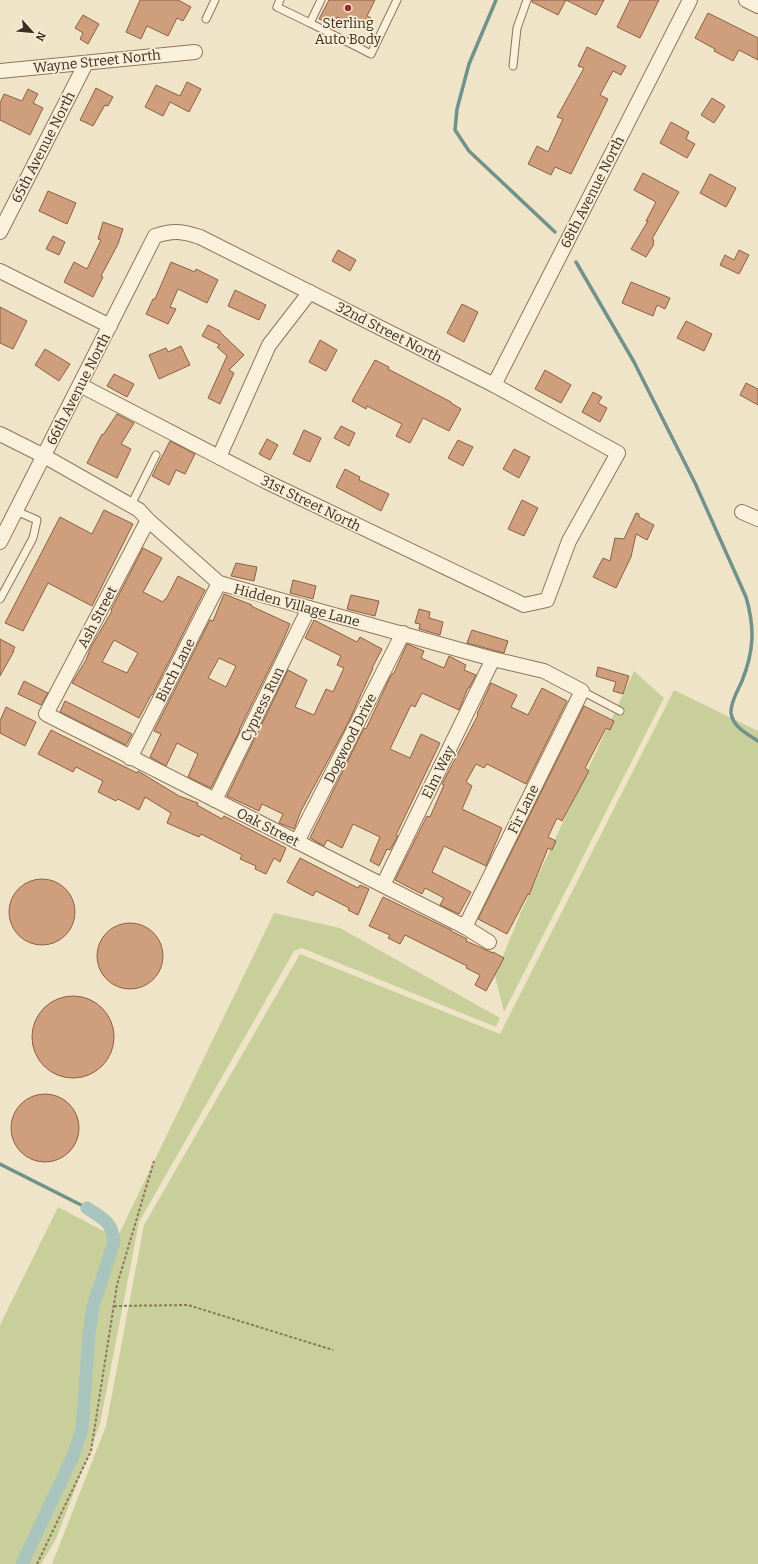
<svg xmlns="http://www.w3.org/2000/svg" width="758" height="1564" viewBox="0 0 758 1564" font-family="Bitter,serif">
<rect width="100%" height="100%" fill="#f0e4c8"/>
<g fill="#c9cf9b">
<path d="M634 671 664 698 504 1012 495 976 520 914Z"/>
<path d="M674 690 758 731V1564H52L106 1426 144 1225 300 954 500 1034Z"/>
<path d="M274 913 340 928 500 1018 496 1027 302 948 294 951 139 1222 100 1424 56 1539 41 1564H0V1325L58 1207 117 1238Z"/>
</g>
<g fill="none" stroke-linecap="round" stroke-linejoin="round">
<g stroke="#6f938a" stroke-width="3.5">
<path d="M496 0 469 64 457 109 455 130 469 151 555 232"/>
<path d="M576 262 634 362 695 483 746 597C755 628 754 651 742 681 738 690 730 703 731 713 733 727 747 734 758 741"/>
<path d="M0 1164 87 1208"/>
</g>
<path stroke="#a9c4bc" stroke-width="13" d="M22 1564 73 1456 82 1429 89 1334 93 1306 114 1242C112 1221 103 1219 87 1208"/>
</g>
<g fill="#cf9f7d" stroke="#8d5f41" fill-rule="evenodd">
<path d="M140 0H178L191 7 183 21 177 18 168 36 147 26 141 39 126 32Z"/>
<path d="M329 0H375L367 16 371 18 366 27 361 26 360 29 337 17 332 25 319 19Z"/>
<path d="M532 0H566L558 15 532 2Z"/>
<path d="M566 0H604L596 15Z"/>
<path d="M630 0H659L640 38 617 27Z"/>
<path d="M708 13 758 38V60L739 50 733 61 714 51 715 49 695 38Z"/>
<path d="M83 15 99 24 88 44 80 39 83 33 75 28Z"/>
<path d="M587 47 626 66 621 75 613 71 600 95 608 99 571 174 555 167 551 175 528 164 537 146 548 152 563 119 557 117 584 68 578 66Z"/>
<path d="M187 82 201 89 189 112 170 102 163 116 145 107 156 85 180 96Z"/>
<path d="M96 88 113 97 108 106 105 105 93 126 80 120Z"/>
<path d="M28 89 38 94 33 103 43 108 30 135 0 120V103L4 94 22 101Z"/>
<path d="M712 98 725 106 714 123 701 115Z"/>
<path d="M671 122 689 132 686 139 695 144 687 158 660 143Z"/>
<path d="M643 173 679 192 652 239 654 240 653 243 654 244 646 257 631 249 648 221H646L656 202 634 190Z"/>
<path d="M710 174 736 188 726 207 700 193Z"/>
<path d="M48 191 76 203 67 224 39 211Z"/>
<path d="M103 222 123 229 118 244 101 276 103 277 93 297 64 282 74 262 87 269 101 240 98 239Z"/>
<path d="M53 236 65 242 59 255 46 249Z"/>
<path d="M338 250 356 260 350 271 332 261Z"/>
<path d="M739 250 749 255 739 274 720 265 725 255 734 260Z"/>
<path d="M171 262 195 272 196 269 218 280 207 303 178 289 170 307 176 309 168 324 146 314 153 299H155Z"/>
<path d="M631 282 670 298 665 309 657 305 653 316 622 303Z"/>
<path d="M235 290 266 305 259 320 228 306Z"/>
<path d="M462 304 478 312 464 342 447 333Z"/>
<path d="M0 307 27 321 13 349 0 343Z"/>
<path d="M686 321 712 334 704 351 677 338Z"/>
<path d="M208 325 220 331V332L244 355 229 370 234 373 220 404 208 398 227 356 217 347 220 345 202 336Z"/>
<path d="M320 340 337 350 326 371 309 362Z"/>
<path d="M181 346 190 365 159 379 149 355 166 348 168 352Z"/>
<path d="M45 349 70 364 59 381 35 365Z"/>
<path d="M375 360 389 367 388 369 451 402V403L461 409 449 431 423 418 410 443 396 436 402 424 367 406 366 409 352 401Z"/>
<path d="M545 370 571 385 561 403 535 389Z"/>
<path d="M114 374 134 384 127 397 107 386Z"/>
<path d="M746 383 758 389V405L740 395Z"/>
<path d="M593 392 602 397 598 403 607 408 600 422 582 412Z"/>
<path d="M117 414 134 423 121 444 131 449 117 478 87 463 102 434 103 435Z"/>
<path d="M341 426 355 433 349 446 334 438Z"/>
<path d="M304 430 321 438 310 462 293 454Z"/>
<path d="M267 439 278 445 270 460 259 454Z"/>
<path d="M458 440 473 447 463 466 448 458Z"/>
<path d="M170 441 195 454 185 474 176 470 169 485 152 476Z"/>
<path d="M514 449 530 457 519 478 503 469Z"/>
<path d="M345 469 360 477 359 480 389 494 381 511 336 487Z"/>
<path d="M522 500 538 508 524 536 508 529Z"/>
<path d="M104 510 133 524 92 606 48 583 23 631 5 623 60 517 92 534Z"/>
<path d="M636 513 639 514V517L654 525 647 540 636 534 631 557 616 588 593 577 603 558 610 561 615 538 624 539Z"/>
<path d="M143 548 162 558 143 592 163 602 165 599H166L178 576 205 590 152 695H151L139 718 72 683 86 660 91 647 112 611 111 610ZM114 640 138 653 127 673 102 662Z"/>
<path d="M236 563 257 567 254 581 231 576Z"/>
<path d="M293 580 316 586 313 599 290 593Z"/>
<path d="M224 594 252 605 251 606 290 624 281 645 239 730H240L211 788 188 777 198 754 177 743 166 766 150 757 161 734 154 731 210 620 213 621ZM219 658 236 666 226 687 208 678Z"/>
<path d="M351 595 379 601 375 616 347 609Z"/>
<path d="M419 609 430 612 429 618 443 622 440 635 419 629 420 624 415 623Z"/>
<path d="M314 620 357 642 360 637 382 649 372 668H373L349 721 301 811 294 829 279 823 283 814 262 804 259 811 227 796 288 670 307 680 295 707 314 715 326 689 333 692 344 668 337 665 341 656 305 638Z"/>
<path d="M472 630 508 641 504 653 467 643Z"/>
<path d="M0 639 15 647 13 651H14L0 676Z"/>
<path d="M407 644 424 651 421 658 444 668 449 656 466 665 464 670 476 675 469 688H468L459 710 422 693 415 707 411 705 390 749 410 758 421 734 440 743 396 835 398 836 390 850 387 849 379 866 370 861 380 837 353 824 342 848 327 840 324 846 310 838 364 728 366 729 390 677 393 673H394Z"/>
<path d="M598 667 629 676 623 694 613 691 616 682 596 676Z"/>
<path d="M24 681 48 693 41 705 18 694Z"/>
<path d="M491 683 517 695 511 707 528 715 542 688 567 701 526 784 487 764 484 768 476 764 466 782 472 786 462 809 502 828 486 866 444 846 432 872 471 892 459 914 440 905 444 898 425 888 422 894 395 880 427 816 430 817 444 785 442 784 478 715 477 714Z"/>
<path d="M65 701 132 734 126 745 60 712Z"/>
<path d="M584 706 614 721 610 730 606 728 585 768 589 771 562 821 557 818 548 837 556 841 552 850 548 848 529 895 528 894 507 934 478 919Z"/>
<path d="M6 707 36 722 25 746 0 733V721Z"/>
<path d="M51 730 137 773 138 771 179 796 198 803 197 805 222 819 224 816 286 848 280 862 274 858 266 874 255 869 256 866 240 859 242 855 201 834 199 837 167 823 171 813 145 797 139 810 118 799 116 801 98 792 103 781 76 767 73 772 38 754Z"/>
<path d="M300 858 358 888 360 885 369 889 358 915 348 910 349 908 316 891 313 896 287 882Z"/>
<circle cx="42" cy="912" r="33"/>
<path d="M383 897 451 930V931L467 939 466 941 493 953V952L504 958 486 991 475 985 480 975 466 968 467 966 405 935 400 944 388 938 390 935 369 926Z"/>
<circle cx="130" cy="956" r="33"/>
<circle cx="73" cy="1037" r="41"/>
<circle cx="45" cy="1128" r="34"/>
</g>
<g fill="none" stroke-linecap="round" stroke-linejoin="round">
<g stroke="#8d765c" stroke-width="9">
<g id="service">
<path d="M280 0 277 7 310 23 321 0"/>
<path d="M206 19 215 0"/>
<path d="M310 23 371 54 397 0"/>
<path d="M513 66 517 28 527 0"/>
<path d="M131 505 156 455"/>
<path d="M0 599 33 538 37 520 16 511"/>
<path d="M582 691 620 711"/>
</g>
</g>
<g stroke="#8d765c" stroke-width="16">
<g id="minor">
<path d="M746 0 758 6"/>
<path d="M0 71 195 52"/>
<path d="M0 232 86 63"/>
<path d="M0 271 110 326"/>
<path d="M494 385 690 0"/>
<path d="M0 434 44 456 139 510 148 520 219 583 493 659 544 671 582 691 465 927"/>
<path d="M219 457 269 345 310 292"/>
<path d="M742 512 758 519"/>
<path d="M148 520 46 714 465 927 489 942"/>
<path d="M0 542 155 236C173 230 182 231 200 237L494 385 618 453 569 541 547 600 524 605 267 482 80 385"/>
<path d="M130 758 219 583"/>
<path d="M215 800 309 608"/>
<path d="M297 842 403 633"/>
<path d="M383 885 493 659"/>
</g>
</g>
<g stroke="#8d765c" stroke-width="2" stroke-dasharray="3 2" stroke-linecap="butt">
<path d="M114 1306 188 1305 333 1350"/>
<path d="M37 1564 91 1451 117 1285 154 1161"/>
</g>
<use href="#service" stroke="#faf1dc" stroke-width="7"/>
<use href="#minor" stroke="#faf1dc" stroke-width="14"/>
</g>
<circle fill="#9e2a2b" stroke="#f7eed8" stroke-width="1.5" cx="348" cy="8" r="4"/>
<g text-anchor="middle" stroke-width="3.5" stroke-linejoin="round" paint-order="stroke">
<g font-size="14" fill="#3d2e20" stroke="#f7eed8">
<text x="348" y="28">Sterling<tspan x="348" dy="16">Auto Body</tspan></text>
</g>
<g font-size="14" fill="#3d2e20" stroke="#f7eed8">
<text transform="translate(97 61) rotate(-6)" y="5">Wayne Street North</text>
<text transform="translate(43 147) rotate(-63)" y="5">65th Avenue North</text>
<text transform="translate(592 192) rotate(-63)" y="5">68th Avenue North</text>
<text transform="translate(389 332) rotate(27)" y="5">32nd Street North</text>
<text transform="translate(78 389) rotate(-63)" y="5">66th Avenue North</text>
<text transform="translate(311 503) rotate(26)" y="5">31st Street North</text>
<text transform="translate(297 605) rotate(15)" y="5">Hidden Village Lane</text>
<text transform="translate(97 617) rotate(-62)" y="5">Ash Street</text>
<text transform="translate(175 670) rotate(-63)" y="5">Birch Lane</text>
<text transform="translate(262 704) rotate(-64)" y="5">Cypress Run</text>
<text transform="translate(350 738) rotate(-63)" y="5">Dogwood Drive</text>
<text transform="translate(438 772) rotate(-64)" y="5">Elm Way</text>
<text transform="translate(523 809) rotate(-64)" y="5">Fir Lane</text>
<text transform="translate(268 827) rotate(27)" y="5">Oak Street</text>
</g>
</g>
<g transform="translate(32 32) rotate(117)" stroke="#f7eed8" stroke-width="3" paint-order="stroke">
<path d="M0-3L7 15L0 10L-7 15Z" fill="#3d2e20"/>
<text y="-6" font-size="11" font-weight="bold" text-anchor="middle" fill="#3d2e20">N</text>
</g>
</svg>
